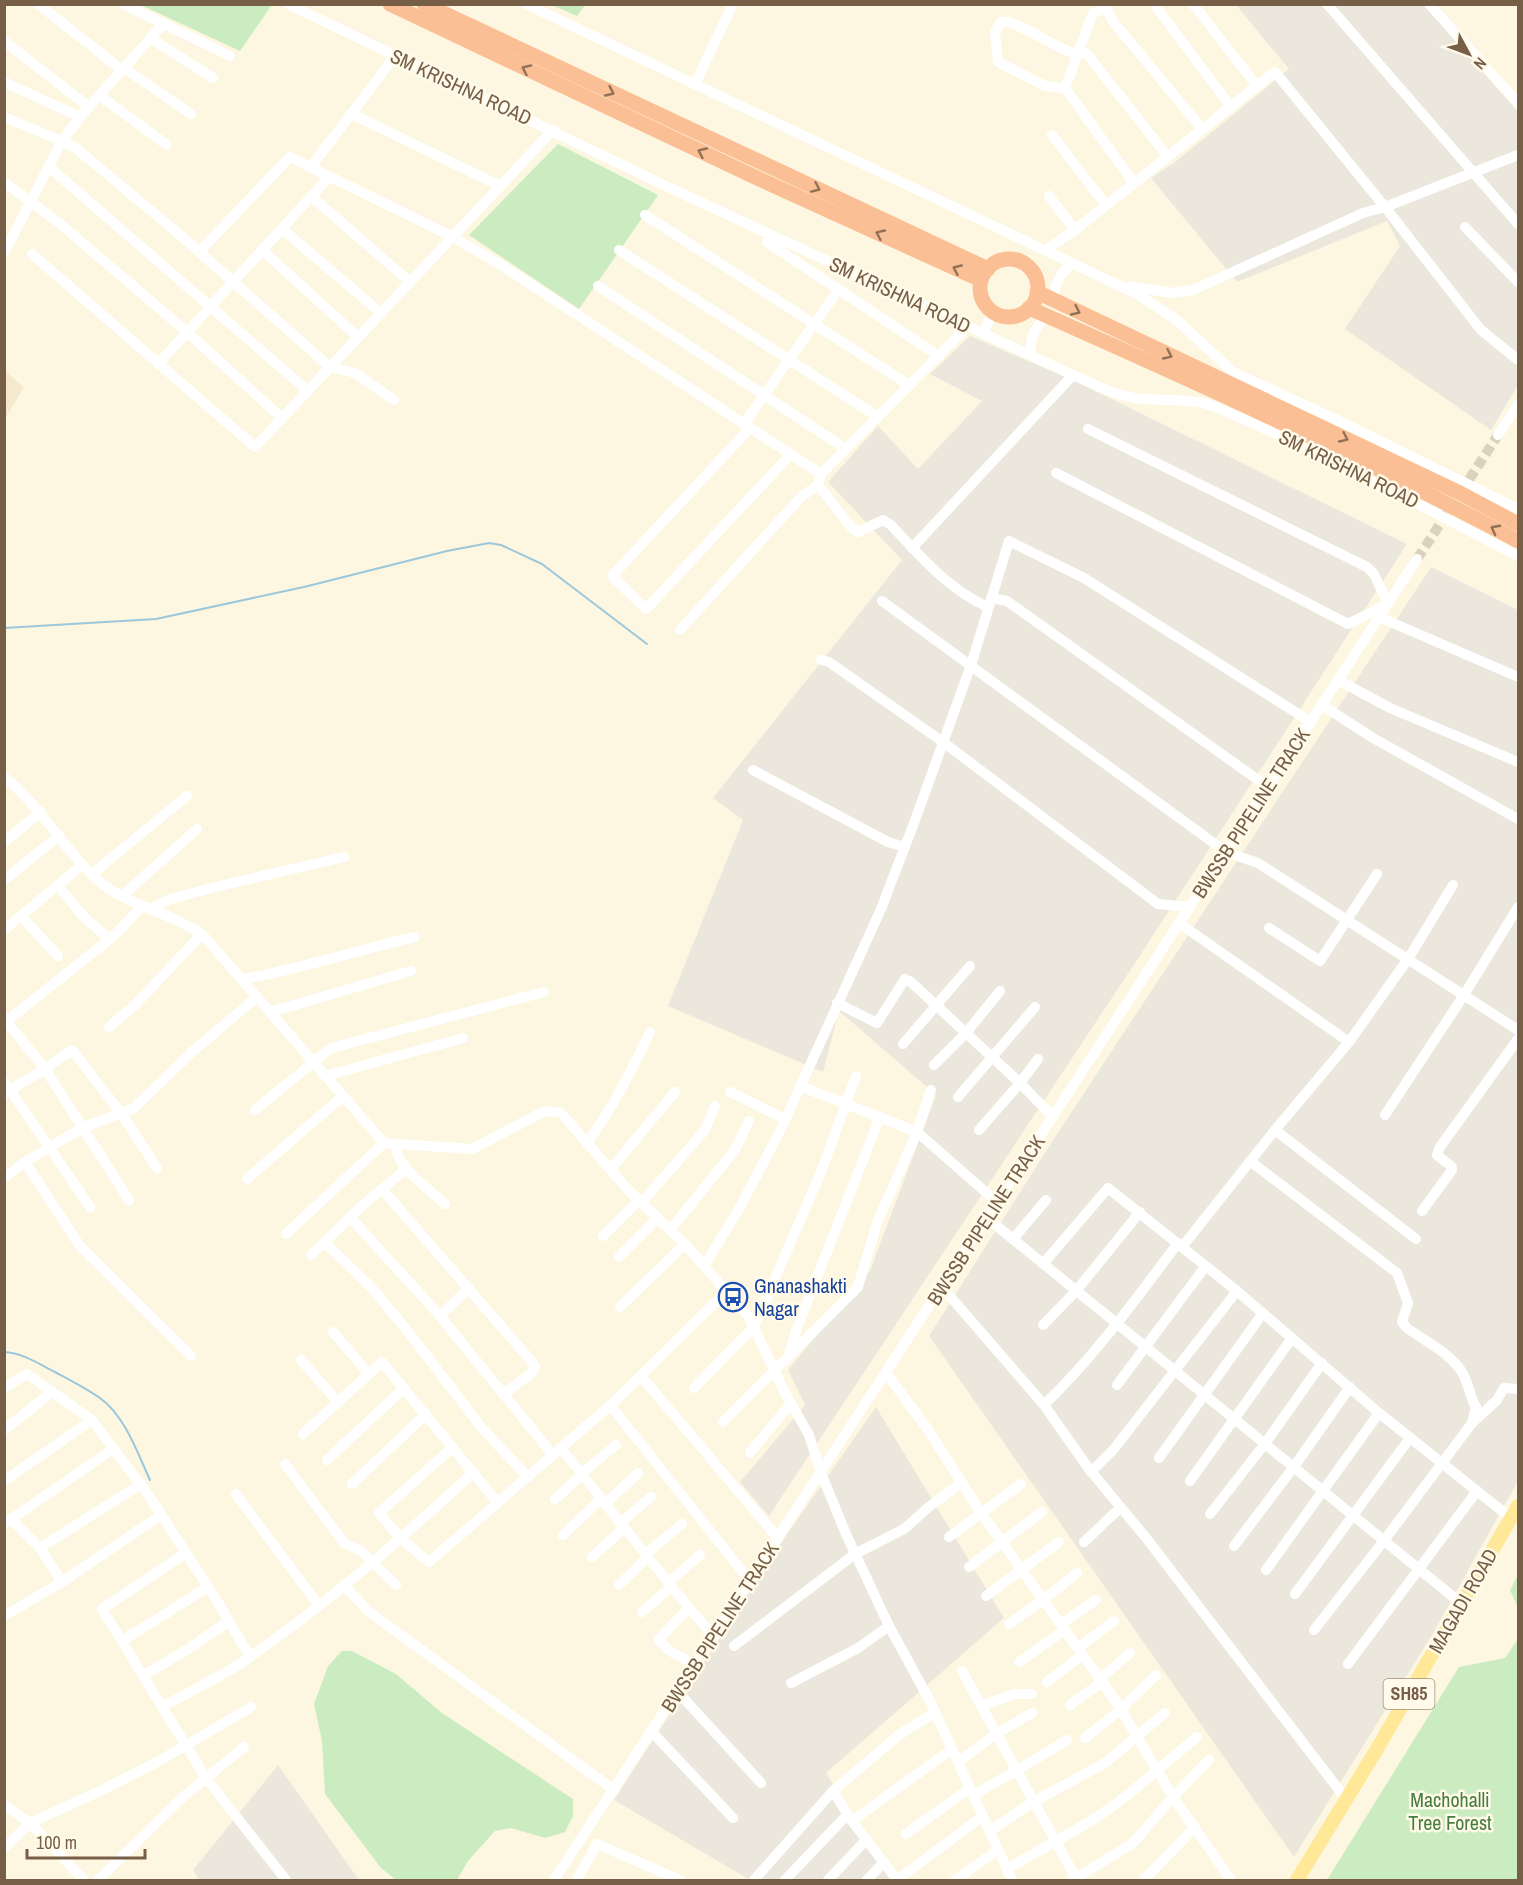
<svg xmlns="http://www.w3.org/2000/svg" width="1523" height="1885" viewBox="0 0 1523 1885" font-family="'Archivo Narrow',sans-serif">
<rect width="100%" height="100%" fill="#fdf7e2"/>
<path fill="#f5ead0" d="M5 371 24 387 5 419Z"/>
<g fill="#ece7dd">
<path d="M1236 5H1424L1518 112V385L1491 430 1345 329 1400 246 1387 221 1237 282 1151 178 1174 163 1289 69Z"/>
<path d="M970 336 1079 383 1407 544 1137 960 769 1516 740 1482 805 1405 788 1370 870 1271 936 1095 839 1011 823 1072 668 1006 743 820 713 798 902 560 828 482 878 426 918 469 982 401 930 374Z"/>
<path d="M1431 567 1518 610V1481L1432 1635 1294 1857 929 1336 1057 1134Z"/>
<path d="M876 1407 1004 1618 826 1773 895 1880H750L614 1800 788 1533Z"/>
<path d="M278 1765 359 1880H199L193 1870Z"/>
</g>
<g fill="#cbecc0">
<path d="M268 5 271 6 240 51 141 5Z"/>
<path d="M552 5H585L577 16Z"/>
<path d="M558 144 658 195 579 309 469 235Z"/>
<path d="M1518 1575V1608L1510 1590Z"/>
<path d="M1518 1639V1880H1327L1459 1667 1505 1658Z"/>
<path d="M342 1651H352L396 1674 442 1713 573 1799V1816L565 1832 545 1838 511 1828 495 1831 468 1861 457 1880H396L381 1868 325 1794 322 1741 314 1704 328 1666Z"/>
</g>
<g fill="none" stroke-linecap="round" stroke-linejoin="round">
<g stroke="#9bc7da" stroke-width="2">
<path d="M4 628 156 619 304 587 447 551 489 543 501 545 542 564 647 644"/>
<path d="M4 1352C23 1353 39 1364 55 1372 70 1380 86 1388 100 1398 125 1416 137 1452 150 1480"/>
</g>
<g stroke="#dcd1bb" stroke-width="10" stroke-dasharray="10 5" stroke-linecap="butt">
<path d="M1461 492 1498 435"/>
<path d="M1417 559 1448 512"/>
</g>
<g stroke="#fff" stroke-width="10">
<path d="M38 4 122 70"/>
<path d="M123 4 230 56"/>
<path d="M288 4 668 187 1073 375C1093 384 1112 394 1134 398 1158 401 1191 398 1213 406L1316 451 1518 556"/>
<path d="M526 4 1139 295 1178 321 1233 372 1333 418 1518 509"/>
<path d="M1193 4 1257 86"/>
<path d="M1327 4 1518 224"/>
<path d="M1429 4 1518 103"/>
<path d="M1157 8 1231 107"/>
<path d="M150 38 213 78"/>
<path d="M4 41 89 107"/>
<path d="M124 68 191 114"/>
<path d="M4 82 80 117"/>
<path d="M695 84 733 4"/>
<path d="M1065 88 1093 13 1107 8 1112 20 1202 129"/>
<path d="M99 95 167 145"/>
<path d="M352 114 500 186"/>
<path d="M4 117 62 141 77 149 180 235 330 367 355 373 394 400"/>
<path d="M1052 135 1106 205"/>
<path d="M49 167 308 391"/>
<path d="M310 168 395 56"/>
<path d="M4 182 58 222 187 332 282 418"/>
<path d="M1134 183 1065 88 1045 86 998 62 995 32 1001 22C1015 19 1051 45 1068 51 1074 53 1081 53 1087 54L1168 157"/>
<path d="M311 196 410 282"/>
<path d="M1049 196 1075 230"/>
<path d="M645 215 909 385"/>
<path d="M1465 227 1518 282"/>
<path d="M282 229 381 313"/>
<path d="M767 242 939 356"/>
<path d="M262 250 358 337"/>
<path d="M619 250 878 417"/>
<path d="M1046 250 1075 230 1275 72 1385 207 1481 330 1518 360"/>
<path d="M199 252 290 157 453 237 501 265 821 474"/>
<path d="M4 253 62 141 80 117 164 23"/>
<path d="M32 254 255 447 553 130"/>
<path d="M598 286 846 449"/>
<path d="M1130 286 1171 293 1193 290 1363 213 1385 207 1518 155"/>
<path d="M1054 300C1054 284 1060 273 1073 263"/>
<path d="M968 326 821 474 818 485 851 527 858 532 883 520 891 525C920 556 949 590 988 607"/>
<path d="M983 333 993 312"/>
<path d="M1031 355C1029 339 1035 326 1048 316"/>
<path d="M158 364 329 177"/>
<path d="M744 424 838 290"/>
<path d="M750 428 612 576 646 609 791 454"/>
<path d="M1498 435 1518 405"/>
<path d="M1056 473 1348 624 1388 604 1374 574 1367 567 1088 429"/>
<path d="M912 548 1073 375"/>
<path d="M991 598 1007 601 1268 787"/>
<path d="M882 601 1226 852 1258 863 1518 1030"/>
<path d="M1379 617 1518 677"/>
<path d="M680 630 801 497 818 485"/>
<path d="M821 660 829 662 943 742 1158 904 1190 907"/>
<path d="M1338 680 1390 708 1518 762"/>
<path d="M1322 705 1373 738 1518 819"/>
<path d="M753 770 888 842 905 847"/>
<path d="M4 777C44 808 65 854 104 885 124 901 150 908 174 919 183 923 193 929 202 934L384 1143 472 1149 545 1111 561 1113 630 1192 685 1244 749 1317 785 1393 809 1435 821 1473 846 1534 889 1626 930 1701 1012 1880"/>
<path d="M4 842 41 812"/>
<path d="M92 874 187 796"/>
<path d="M4 880 59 836"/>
<path d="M58 886 84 917 108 938"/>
<path d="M122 896 197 829"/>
<path d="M150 909 171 899 211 888 344 857"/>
<path d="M21 916 58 956"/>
<path d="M1179 923 1349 1042 1408 959 1453 885"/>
<path d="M1269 928 1320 961 1377 874"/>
<path d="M4 930 82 865"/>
<path d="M243 979C301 969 357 950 415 937"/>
<path d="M837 1003 877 1023 905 979 911 982 1020 1083 1053 1117"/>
<path d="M270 1012 411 971"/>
<path d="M4 1018 45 1069 10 1090 4 1082"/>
<path d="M7 1021 116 934 142 906"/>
<path d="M109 1027 135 1005 202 934"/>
<path d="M1349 1042 1275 1130 1416 1239"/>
<path d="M903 1044 970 966"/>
<path d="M934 1065 966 1033 1000 991"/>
<path d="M325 1076 463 1038"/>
<path d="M800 1086 917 1132 997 1202"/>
<path d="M730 1092 785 1119"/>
<path d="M4 1094 10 1090 90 1207"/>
<path d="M958 1097 1035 1007"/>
<path d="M255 1110 331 1048 544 992"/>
<path d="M1385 1115 1464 995 1518 907"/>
<path d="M979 1130 1020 1083 1038 1059"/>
<path d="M587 1143C613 1108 631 1071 650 1032"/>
<path d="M395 1145C398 1169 428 1188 445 1204"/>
<path d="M1250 1161 1397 1273 1408 1303 1402 1322 1407 1328C1425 1341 1450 1353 1462 1372 1469 1383 1469 1396 1476 1407L1472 1423 1497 1400 1504 1388 1518 1389"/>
<path d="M25 1162 80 1246 191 1356"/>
<path d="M611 1169 675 1092"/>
<path d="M4 1178 25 1162 82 1128 134 1108 192 1052 257 997"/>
<path d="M247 1179 343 1096"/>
<path d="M382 1189 533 1363 535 1367 532 1373 503 1394"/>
<path d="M129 1200 45 1069 72 1050 121 1113 157 1168"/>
<path d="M642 1202 705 1130 715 1106"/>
<path d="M1422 1211 1452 1170V1167L1437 1155 1440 1147 1518 1039"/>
<path d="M350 1217 440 1316 553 1455"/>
<path d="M987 1218 1462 1604"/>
<path d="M670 1230 735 1150 749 1121"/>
<path d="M286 1234 384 1143"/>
<path d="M603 1236 639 1200"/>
<path d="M1013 1239 1046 1200"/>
<path d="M324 1242 371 1287 410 1334 481 1427 528 1477"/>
<path d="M1182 1247 1275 1130"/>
<path d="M311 1255 364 1204 407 1168"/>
<path d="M619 1257 658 1218"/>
<path d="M1043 1264 1108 1188 1237 1291 1379 1413 1477 1491 1348 1664"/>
<path d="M704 1266 739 1209 781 1129 881 909 914 823 971 665 1009 541 1084 578 1311 722"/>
<path d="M942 1287 1044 1405 1089 1469 1147 1539 1346 1799"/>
<path d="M620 1307 685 1244"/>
<path d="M440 1316 469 1288"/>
<path d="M1043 1325 1076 1291 1140 1212"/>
<path d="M333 1332 369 1374"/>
<path d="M789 1355 797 1328 880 1117"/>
<path d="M301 1360 338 1402"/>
<path d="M886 1373 929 1431 981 1513 1117 1703 1173 1797 1231 1880"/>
<path d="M641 1376 778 1538"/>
<path d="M1117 1385 1205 1267"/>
<path d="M4 1388 27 1374 92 1420 149 1496 219 1604 250 1657"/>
<path d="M694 1388 754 1327 821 1172 856 1076"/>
<path d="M610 1405 750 1581"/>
<path d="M1044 1405C1095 1356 1136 1299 1178 1243"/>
<path d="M723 1422 858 1287 877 1223 917 1132 931 1090"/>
<path d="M4 1430 52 1392"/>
<path d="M303 1434 382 1362 498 1503"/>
<path d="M453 1447 379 1513 401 1539 429 1562 613 1403 727 1291"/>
<path d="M561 1448 675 1591 714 1637"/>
<path d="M750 1453 791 1403"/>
<path d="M1159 1458 1263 1313"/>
<path d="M327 1460 404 1388"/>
<path d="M285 1464 344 1543 361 1551 396 1585"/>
<path d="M1091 1472 1113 1450 1237 1291"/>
<path d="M581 1474 616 1445"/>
<path d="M4 1481 92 1420"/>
<path d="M1190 1481 1292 1338"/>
<path d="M352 1484 426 1414"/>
<path d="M1477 1491 1511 1518"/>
<path d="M236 1494 319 1606"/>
<path d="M555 1499 582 1475"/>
<path d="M605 1504 638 1473"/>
<path d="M1210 1514 1264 1445 1322 1363"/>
<path d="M11 1519 40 1548"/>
<path d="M620 1523 651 1497"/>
<path d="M4 1524 113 1449"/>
<path d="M563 1535 601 1499"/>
<path d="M949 1537 1021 1484"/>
<path d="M1084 1542 1120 1508"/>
<path d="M1234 1546 1293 1468 1350 1387"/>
<path d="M186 1553 102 1609 206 1778 286 1880"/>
<path d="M646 1554 682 1524"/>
<path d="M592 1557 624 1528"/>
<path d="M969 1567 1042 1512"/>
<path d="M1266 1570 1379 1413"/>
<path d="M62 1582 40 1548 141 1484"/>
<path d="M668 1583 700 1555"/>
<path d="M344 1585 368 1611 614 1790"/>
<path d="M619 1585 648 1557"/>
<path d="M1295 1594 1410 1438"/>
<path d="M986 1596 1059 1542"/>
<path d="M689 1608 658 1640 670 1651 695 1665"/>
<path d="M642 1612 671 1587"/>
<path d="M4 1616 62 1582 161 1515"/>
<path d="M1009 1624 1043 1600 1077 1573"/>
<path d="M1061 1624 1096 1600"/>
<path d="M1314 1630 1383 1542 1472 1423"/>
<path d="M122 1641 208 1587"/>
<path d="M734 1646 855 1554 904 1529 930 1506 961 1483"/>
<path d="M1078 1648 1114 1621"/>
<path d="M1019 1662 1065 1630"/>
<path d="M962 1671 1077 1880"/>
<path d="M143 1676 188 1649 229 1621"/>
<path d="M1100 1679 1130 1653"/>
<path d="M1047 1682 1082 1655"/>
<path d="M791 1683 858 1648 889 1626"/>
<path d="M678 1692 761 1783"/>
<path d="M1070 1705 1102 1682"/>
<path d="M981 1706 1015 1694H1032"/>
<path d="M162 1707C188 1693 216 1679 241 1663 325 1606 400 1540 474 1472"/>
<path d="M652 1732 733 1818"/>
<path d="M1085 1738 1120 1710 1156 1675"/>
<path d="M958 1762 996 1734 1032 1713"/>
<path d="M833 1791 852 1821 897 1880"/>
<path d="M973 1795 1016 1771 1067 1740"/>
<path d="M4 1805 30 1823 84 1880"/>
<path d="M852 1821 952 1749"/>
<path d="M990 1831 1033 1802 1105 1763 1165 1713"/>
<path d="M906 1834 970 1788"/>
<path d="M4 1848 30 1823 100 1791 161 1760 251 1707"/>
<path d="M1007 1869C1039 1850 1073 1833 1103 1813 1137 1790 1166 1762 1197 1737"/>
<path d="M578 1877 597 1844 680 1880"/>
<path d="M98 1880 183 1797 244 1747"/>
<path d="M554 1880 1417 559"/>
<path d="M754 1880 833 1791 899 1735 934 1713"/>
<path d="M785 1880 848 1814"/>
<path d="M828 1880 867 1839"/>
<path d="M867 1880 884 1862"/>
<path d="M897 1880 983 1816"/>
<path d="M955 1880 998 1850"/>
<path d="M1073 1880 1133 1843 1173 1797 1209 1760"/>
<path d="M1144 1880 1195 1827"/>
</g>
<path stroke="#ffe898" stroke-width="14" d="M1297 1880 1377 1749 1518 1506"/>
<g stroke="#fbbf95" stroke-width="15">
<path d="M390 4 755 177 981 280"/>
<path d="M424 4 988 269"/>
<circle cx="1009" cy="288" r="29"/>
<path d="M1037 292 1460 493 1518 524"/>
<path d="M1029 308C1194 381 1359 456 1518 541"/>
</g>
</g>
<defs><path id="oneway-chevron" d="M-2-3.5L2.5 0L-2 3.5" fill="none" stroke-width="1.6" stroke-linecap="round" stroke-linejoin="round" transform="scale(1.5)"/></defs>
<g stroke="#917257">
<use href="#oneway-chevron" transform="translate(526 69) rotate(-155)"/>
<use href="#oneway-chevron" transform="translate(610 92) rotate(25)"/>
<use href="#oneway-chevron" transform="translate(702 152) rotate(-155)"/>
<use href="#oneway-chevron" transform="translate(816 188) rotate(24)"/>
<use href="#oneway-chevron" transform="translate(880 234) rotate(-155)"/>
<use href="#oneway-chevron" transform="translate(957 269) rotate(-156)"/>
<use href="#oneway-chevron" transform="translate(1076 311) rotate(25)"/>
<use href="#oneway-chevron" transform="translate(1168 355) rotate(25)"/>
<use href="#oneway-chevron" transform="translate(1344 438) rotate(25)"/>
<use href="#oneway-chevron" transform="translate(1495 529) rotate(-152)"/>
</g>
<defs>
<g id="bus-ring" transform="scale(1.5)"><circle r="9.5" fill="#fffaea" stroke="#1a4fb4" stroke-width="1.5"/><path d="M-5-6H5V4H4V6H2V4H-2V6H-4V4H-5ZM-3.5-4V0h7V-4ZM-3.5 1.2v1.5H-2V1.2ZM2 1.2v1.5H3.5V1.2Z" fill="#1a4fb4"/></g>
</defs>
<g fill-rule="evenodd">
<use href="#bus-ring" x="733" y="1297"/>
</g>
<g text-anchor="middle" stroke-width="5" stroke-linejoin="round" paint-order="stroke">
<rect fill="#fffaea" stroke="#a08e78" stroke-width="1.5" x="1383.5" y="1679" width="51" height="30" rx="4.5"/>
<g font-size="18" font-weight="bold" fill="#775f47">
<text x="1409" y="1700">SH85</text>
</g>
<g font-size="20" fill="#775f47" stroke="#fffaea">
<text transform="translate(461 87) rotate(25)" y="7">SM KRISHNA ROAD</text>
<text transform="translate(900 295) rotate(25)" y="7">SM KRISHNA ROAD</text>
<text transform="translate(1349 469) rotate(26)" y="7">SM KRISHNA ROAD</text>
<text transform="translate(1251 813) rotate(-57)" y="7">BWSSB PIPELINE TRACK</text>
<text transform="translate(986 1220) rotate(-57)" y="7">BWSSB PIPELINE TRACK</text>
<text transform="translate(1463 1601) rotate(-60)" y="7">MAGADI ROAD</text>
<text transform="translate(720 1627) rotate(-57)" y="7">BWSSB PIPELINE TRACK</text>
</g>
<g font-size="20" fill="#164399" stroke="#fffaea" text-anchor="start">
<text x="754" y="1293">Gnanashakti<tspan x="754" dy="23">Nagar</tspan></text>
</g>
<g font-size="20" fill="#477d3e" stroke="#fffaea">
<text x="1450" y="1807">Machohalli<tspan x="1450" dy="23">Tree Forest</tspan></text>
</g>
</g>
<rect width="1523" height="1885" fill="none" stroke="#775f47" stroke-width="12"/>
<g transform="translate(1469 54) rotate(131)" stroke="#fffaea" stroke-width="4.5" paint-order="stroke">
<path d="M0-4.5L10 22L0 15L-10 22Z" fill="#775f47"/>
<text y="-9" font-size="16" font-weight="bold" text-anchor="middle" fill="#775f47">N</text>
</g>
<path d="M27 1849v9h118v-9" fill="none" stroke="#775f47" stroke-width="3"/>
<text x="36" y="1849" font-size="18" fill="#775f47" stroke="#fffaea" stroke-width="4.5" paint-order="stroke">100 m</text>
</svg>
